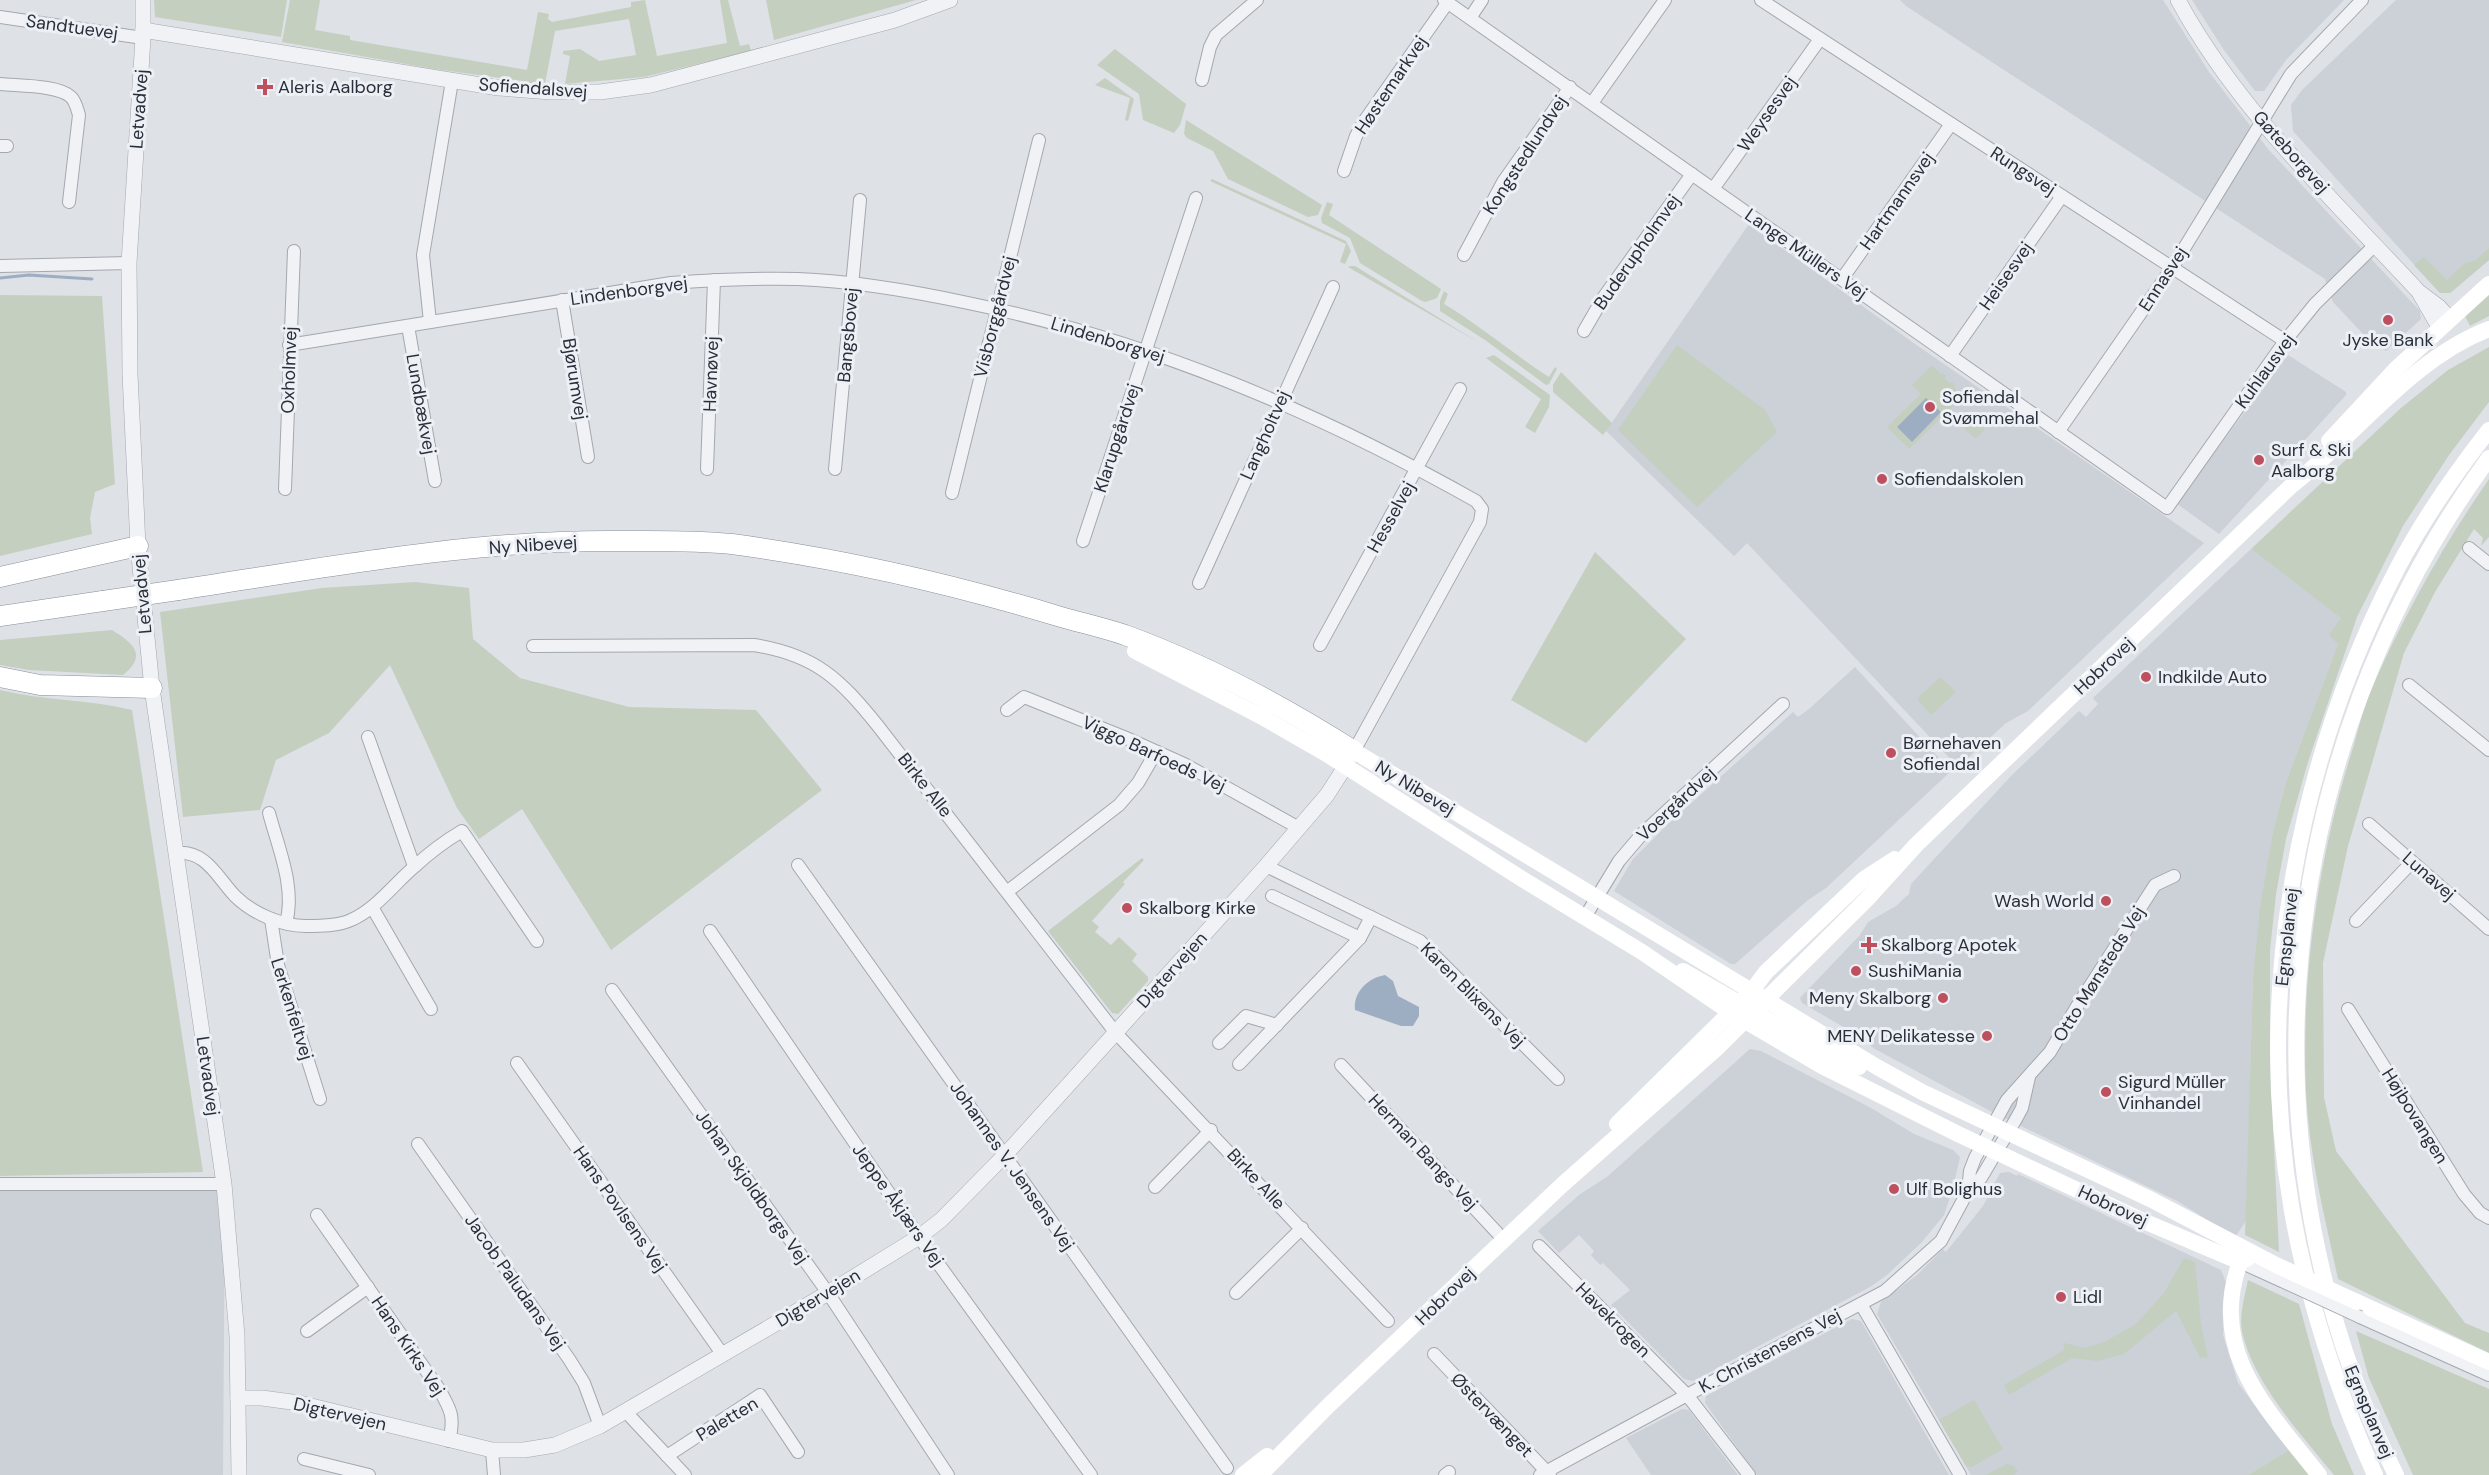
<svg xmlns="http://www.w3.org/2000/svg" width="2489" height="1475" viewBox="0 0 2489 1475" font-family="'DM Sans',sans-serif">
<rect width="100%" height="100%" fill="#dee1e6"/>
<g fill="#ccd0d7">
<path d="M1900 0H2163L2209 72 2268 149 2420 311 2421 319 2386 351 2364 335 2333 302 2325 279 1906 6Z"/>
<path d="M2192 0H2344L2286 60 2264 91H2255L2224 50Z"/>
<path d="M2396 0H2489V260L2450 293H2440L2293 131 2291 105 2302 90Z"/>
<path d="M1749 224 1915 344 2204 543 2028 711 2006 723 1958 767 1747 543 1734 556 1606 431Z"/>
<path d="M2288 355 2346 392V395L2219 534 2176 503Z"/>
<path d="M2251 549 2341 617 2338 644 2286 782 2273 831 2253 978 2246 1221 2235 1237 2177 1201 1994 1113 1875 1049 1847 1029 1802 1003 1800 998 1860 935 1868 922 1896 906 1909 894 1911 884 2012 775 2079 711 2086 717 2098 704 2093 698Z"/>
<path d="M1855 667 1951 771 1826 888 1808 900 1735 964H1731L1614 891 1633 859 1669 823 1793 712 1798 717 1809 709Z"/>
<path d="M1750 1049 1761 1051 1871 1108 1914 1134 1953 1150 1960 1157 1953 1188 1944 1215 1922 1242 1887 1275 1870 1287 1693 1381 1684 1379 1611 1305 1630 1290 1603 1263 1600 1265 1591 1255 1594 1251 1579 1235 1559 1253 1538 1231 1579 1195 1608 1176Z"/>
<path d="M2009 1172 2017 1176 2018 1174 2221 1270 2227 1285 2223 1335 2238 1383 2289 1450 2248 1475H1971L1877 1314 1881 1302 1917 1275 1943 1249 1946 1252 1983 1206 2000 1173Z"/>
<path d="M225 1184 223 1475H0V1188Z"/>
<path d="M1852 1319 1861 1321 1949 1475H1757L1705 1403 1706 1396Z"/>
<path d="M1682 1409 1689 1410 1738 1475H1651L1626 1438Z"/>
</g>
<g fill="#c4cfc0">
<path d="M154 0H287L281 37 155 17Z"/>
<path d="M290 0H320L315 30 350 36V40L527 70 538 12 549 14 548 19 552 22 631 7V2L645 0 657 56 727 43 720 0H728L740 46 749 44 751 51 644 77 565 84 570 56 563 54V51L580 49 599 61 636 55 629 19 555 31 545 84 434 69 282 42Z"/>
<path d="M766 0H916L774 40Z"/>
<path d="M1115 49 1186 104 1180 125 1174 133 1143 120 1139 94 1097 65Z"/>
<path d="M1105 78 1134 99 1128 121 1125 120 1130 98 1095 85Z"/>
<path d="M1186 120 1322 205 1318 215 1308 217 1228 179 1213 151 1187 138 1184 134Z"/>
<path d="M1212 179 1346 241 1351 251 1345 264 1340 262 1346 244 1210 181Z"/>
<path d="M1327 202 1333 204 1329 215 1441 289 1437 298 1426 302 1422 301 1360 263 1350 238 1322 223 1321 218Z"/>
<path d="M2489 248V260L2450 293H2440L2414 265 2424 257 2447 280 2464 264 2476 260Z"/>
<path d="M1350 266H1355L1478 342 1348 267Z"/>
<path d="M1444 291 1448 294 1444 304C1481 326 1513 354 1549 377L1555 367 1557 369 1549 384 1546 385 1485 340 1440 311V301Z"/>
<path d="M0 295 102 296 115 484 95 492 90 518 92 534 0 556Z"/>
<path d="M2489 295V316L2470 326 2465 316Z"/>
<path d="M1677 345 1765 410 1777 432 1697 507 1618 430Z"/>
<path d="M2489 347V402L2449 455 2403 526 2357 617 2308 762 2286 839 2276 894 2270 950V1063L2279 1252 2245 1235 2253 978 2260 909 2273 831 2286 782 2338 644 2329 635 2341 618 2251 549 2401 408 2448 370Z"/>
<path d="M1494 355 1550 395 1549 407 1535 433 1525 427 1541 399 1486 358Z"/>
<path d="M1932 365 1941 374 1943 373 1946 376 1945 378 1950 383 1952 382 1955 385 1954 387 1963 396 1909 449 1887 427 1921 394 1912 385Z"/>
<path d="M1561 372 1612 423 1603 435 1553 392V385Z"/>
<path d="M1966 410 1985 429 1976 439 1956 421Z"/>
<path d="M2489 479V537L2481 546 2483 538 2474 529 2435 592 2404 653 2348 846 2323 963 2324 1097 2336 1151 2465 1323 2489 1333V1353L2338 1279C2325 1218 2309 1155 2306 1092 2301 977 2318 858 2353 748 2359 728 2363 707 2372 688 2404 615 2444 544 2489 479Z"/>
<path d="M1595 552 1686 639 1586 743 1511 700Z"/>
<path d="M415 582 469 588 473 639 520 678 629 707 756 710 822 790 611 950 522 809 479 839 457 808 390 665 329 733 276 760 260 810 183 817 160 612 322 588Z"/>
<path d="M112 630C133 643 148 655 123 675L29 670 0 665V640Z"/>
<path d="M1940 677 1956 692 1931 715 1917 699Z"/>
<path d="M0 690C44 701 88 699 132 710L203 1172 0 1176Z"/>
<path d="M1142 858 1144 860 1123 882 1125 884 1092 921 1099 927 1095 932 1111 945 1119 937 1137 954 1132 961 1148 977V981L1118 1014 1112 1013 1048 931Z"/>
<path d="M2184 1258 2195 1262 2201 1324 2208 1358 2200 1357 2176 1311 2124 1354 2097 1361 2072 1358 2009 1395 2004 1385 2064 1350V1343L2085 1348 2106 1341 2136 1324 2164 1293Z"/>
<path d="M2248 1280 2299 1304 2332 1424 2354 1475H2334C2301 1434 2253 1383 2242 1331 2239 1316 2245 1295 2248 1280Z"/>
<path d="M2356 1331 2489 1389V1475H2413L2369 1378Z"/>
<path d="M1974 1400 2003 1449 1972 1467 1966 1466 1939 1420Z"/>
<path d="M2289 1450 2309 1475H2248Z"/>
<path d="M2007 1464 2014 1466 2018 1472 2013 1475H1986Z"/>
</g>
<g fill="#9daec2">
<path d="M1926 398 1941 412 1912 442 1897 427Z"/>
<path d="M1385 975 1393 981 1398 996 1419 1007V1016L1413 1026H1401L1355 1010C1353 992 1368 978 1385 975Z"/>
</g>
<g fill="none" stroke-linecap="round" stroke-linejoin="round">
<path stroke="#9daec2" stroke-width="3" d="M0 278 29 275 92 279"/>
<g stroke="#a4a8af" stroke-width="14">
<g id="minor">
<path d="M1444 0 2167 508 2285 341 2315 304 2375 245"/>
<path d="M1761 0 2285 341"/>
<path d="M0 17 143 38"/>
<path d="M1470 18 1482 0"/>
<path d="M1202 80 1210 47 1216 35 1257 0"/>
<path d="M0 84C17 86 59 85 71 97 76 102 77 109 79 115L69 202"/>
<path d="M1592 103 1665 0"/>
<path d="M0 146H7"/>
<path d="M1344 171 1356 136 1365 120 1448 2"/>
<path d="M1713 189 1820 39"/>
<path d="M1464 255 1503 182 1570 87"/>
<path d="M0 266 129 263"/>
<path d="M1842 279 1951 124"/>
<path d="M562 300 588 457"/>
<path d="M430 322 423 255 452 81"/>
<path d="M408 326 435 481"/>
<path d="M1584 331 1603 298 1692 174"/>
<path d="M289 345 671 283C713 280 755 278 798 279 855 281 912 291 968 303 1149 340 1316 411 1476 501L1482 509 1480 522 1354 751"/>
<path d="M1950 356 2062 196"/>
<path d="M2058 432 2172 268 2291 74 2362 0"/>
<path d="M707 469 714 280"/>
<path d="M835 469 860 200"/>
<path d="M285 489 294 251"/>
<path d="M952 493 1039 140"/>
<path d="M1083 541 1196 198"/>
<path d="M2469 548 2489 564"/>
<path d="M1199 583 1333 287"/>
<path d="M1320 645 1460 389"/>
<path d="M533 646 754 645C816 655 840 679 878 726L1115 1032 1388 1321"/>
<path d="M2409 685 2489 750"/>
<path d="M1007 710 1024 697 1124 737 1186 765 1299 828"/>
<path d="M368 737 414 866"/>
<path d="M269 813C278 847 296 888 286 923"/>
<path d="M2369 824 2489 929"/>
<path d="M176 853C206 850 217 877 235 896 252 913 281 926 306 926 319 926 339 926 351 920 376 909 393 885 414 867 428 854 445 841 462 831L537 941"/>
<path d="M798 865 1227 1468"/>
<path d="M1266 866 1420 941 1558 1079"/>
<path d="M1008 891 1119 805 1138 783 1156 752"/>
<path d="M1272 896 1360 938"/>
<path d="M372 907 431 1009"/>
<path d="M1585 917 1619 861 1642 834 1783 704"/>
<path d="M271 919 278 965 320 1099"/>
<path d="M2356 921 2412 862"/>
<path d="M710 931 919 1237 1091 1475"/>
<path d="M612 990 828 1293 948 1475"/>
<path d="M2348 1009 2464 1194 2480 1213 2489 1218"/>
<path d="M1219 1043 1246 1016 1277 1025"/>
<path d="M517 1063 723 1355"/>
<path d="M1239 1064 1360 938 1371 917"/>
<path d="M1341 1065 1504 1240"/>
<path d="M418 1144 569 1359 584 1383 600 1426"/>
<path d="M0 1184H224"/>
<path d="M1155 1187 1211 1130"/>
<path d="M1968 1191 1970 1171 1975 1158 2007 1100 2050 1052 2076 1008 2155 885 2174 876"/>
<path d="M317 1215 439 1389C451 1410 455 1417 449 1441"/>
<path d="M1539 1246 1687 1395 1749 1475"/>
<path d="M2240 1262 2282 1281"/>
<path d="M1236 1293 1302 1228"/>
<path d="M1861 1304 1960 1475"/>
<path d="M2360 1317 2489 1375"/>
<path d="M307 1331 368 1287"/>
<path d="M1434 1354 1550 1475"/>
<path d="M626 1412 685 1475"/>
<path d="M492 1450 494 1475"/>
<path d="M667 1456 760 1395 798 1452"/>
<path d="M304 1459 369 1475"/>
<path d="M1445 1475 1449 1472"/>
<path d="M1540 1475 1687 1395 1885 1291 1941 1241 1968 1191 1981 1178 2016 1119 2022 1108 2029 1077"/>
</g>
</g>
<g stroke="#a4a8af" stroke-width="16">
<g id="tertiary">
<path d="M143 0V38L129 263 130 374 138 546 152 688 224 1184 237 1336 239 1475"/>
<path d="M2178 0C2238 111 2334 200 2419 292L2439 307 2449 318"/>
<path d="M143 30 499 88 551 92H600L651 85 895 20 950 0"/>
<path d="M2420 294 2439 327"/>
<path d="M238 1398H262L299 1403 492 1450H524L555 1445 600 1426 828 1293 919 1237 941 1220 1005 1155 1266 866 1327 795 1352 756"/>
</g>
</g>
<g stroke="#878f9b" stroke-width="21">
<g id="trunk">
<path d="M0 577 138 546"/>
<path d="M178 590C323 568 469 540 616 541 654 541 695 540 732 544 844 559 953 584 1061 617 1082 623 1104 628 1125 635 1205 664 1283 706 1354 751"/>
<path d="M0 616 103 601"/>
<path d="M0 677 40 685 152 688"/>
</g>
</g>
<use href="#minor" stroke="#f0f2f5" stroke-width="12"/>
<use href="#tertiary" stroke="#f0f2f5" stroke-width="15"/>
<g stroke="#fff" stroke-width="16">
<path d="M2329 441 2396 369 2489 284"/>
<path d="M1135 651 1264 718 1325 753 1519 877 1642 952 1730 1012 1822 1066 1958 1134 2141 1220 2240 1262"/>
<path d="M1354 751 1877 1067 1922 1092 2150 1199 2278 1266"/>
<path d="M1683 971 1739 1003 1750 1004"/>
<path d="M1746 1011 1754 1012 1832 1055 1859 1067"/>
<path d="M1617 1124 1751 992 1766 972 1864 879 1895 859"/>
<path d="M2248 1258 2240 1262C2207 1352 2268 1410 2319 1475"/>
<path d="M2357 1302 2489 1362"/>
<path d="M1243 1475 1267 1456"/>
<path d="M1260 1475 1328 1406 1562 1185 1717 1048 1867 899 1916 845 2291 486C2356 435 2411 359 2489 329"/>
<path d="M2375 1475C2337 1390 2308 1303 2292 1211 2254 994 2296 763 2397 569 2421 523 2457 471 2489 430"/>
<path d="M2396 1475C2233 1148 2274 751 2489 458"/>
</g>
<use href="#trunk" stroke="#fff" stroke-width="20"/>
<g stroke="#a4a8af" stroke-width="14" stroke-linecap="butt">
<path id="minor-bridge" d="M2282 1281 2360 1317"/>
</g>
<g stroke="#878f9b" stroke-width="21" stroke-linecap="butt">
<path id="trunk-bridge" d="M103 601 178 590"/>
</g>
<use href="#minor-bridge" stroke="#f0f2f5" stroke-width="12"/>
<path stroke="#fff" stroke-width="16" d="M2278 1266 2357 1302"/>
<use href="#trunk-bridge" stroke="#fff" stroke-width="20"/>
</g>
<g fill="#be4f5f" stroke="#edf0f4" stroke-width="2">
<path d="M262 78h6v6h6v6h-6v6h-6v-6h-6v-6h6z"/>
<circle cx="2388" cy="320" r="6"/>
<circle cx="1930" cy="407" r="6"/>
<circle cx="2259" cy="460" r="6"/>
<circle cx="1882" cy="479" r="6"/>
<circle cx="2146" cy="677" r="6"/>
<circle cx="1891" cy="753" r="6"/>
<circle cx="2106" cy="901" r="6"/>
<circle cx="1127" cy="908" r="6"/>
<path d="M1866 936h6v6h6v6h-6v6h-6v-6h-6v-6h6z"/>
<circle cx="1856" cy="971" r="6"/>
<circle cx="1943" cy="998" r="6"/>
<circle cx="1987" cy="1036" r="6"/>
<circle cx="2106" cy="1092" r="6"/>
<circle cx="1894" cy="1189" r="6"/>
<circle cx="2061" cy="1297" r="6"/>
</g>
<g text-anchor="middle" stroke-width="6" stroke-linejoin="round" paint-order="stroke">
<g font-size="18" fill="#292f3b" stroke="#edf0f4">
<text transform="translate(72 27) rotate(8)" y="6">Sandtuevej</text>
<text transform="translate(1391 85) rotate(-56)" y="6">Høstemarkvej</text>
<text transform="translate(533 88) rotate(4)" y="6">Sofiendalsvej</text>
<text transform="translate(139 109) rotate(-86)" y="6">Letvadvej</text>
<text transform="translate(1767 114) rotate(-55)" y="6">Weysesvej</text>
<text transform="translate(2291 152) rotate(48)" y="6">Gøteborgvej</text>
<text transform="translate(1525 155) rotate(-57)" y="6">Kongstedlundvej</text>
<text transform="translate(2023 171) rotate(33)" y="6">Rungsvej</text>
<text transform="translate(1897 201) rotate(-55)" y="6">Hartmannsvej</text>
<text transform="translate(1637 252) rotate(-55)" y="6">Buderupholmvej</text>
<text transform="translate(1806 254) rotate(35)" y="6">Lange Müllers Vej</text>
<text transform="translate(2006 276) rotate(-55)" y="6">Heisesvej</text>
<text transform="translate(2163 279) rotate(-57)" y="6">Ennasvej</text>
<text transform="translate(629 291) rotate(-8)" y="6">Lindenborgvej</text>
<text transform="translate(995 317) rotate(-76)" y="6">Visborggårdvej</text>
<text transform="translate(848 335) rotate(-85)" y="6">Bangsbovej</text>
<text transform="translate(1108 340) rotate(17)" y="6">Lindenborgvej</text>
<text transform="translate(289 370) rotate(-88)" y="6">Oxholmvej</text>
<text transform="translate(2265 371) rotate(-54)" y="6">Kuhlausvej</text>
<text transform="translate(711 374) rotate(-88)" y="6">Havnøvej</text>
<text transform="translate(575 379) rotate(81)" y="6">Bjørumvej</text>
<text transform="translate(421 404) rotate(80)" y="6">Lundbækvej</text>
<text transform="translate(1265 435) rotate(-66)" y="6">Langholtvej</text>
<text transform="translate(1117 438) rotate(-72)" y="6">Klarupgårdvej</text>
<text transform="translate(1391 517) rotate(-61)" y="6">Hesselvej</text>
<text transform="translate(533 545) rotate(-4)" y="6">Ny Nibevej</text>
<text transform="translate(142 594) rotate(-95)" y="6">Letvadvej</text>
<text transform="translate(2104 666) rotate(-43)" y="6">Hobrovej</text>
<text transform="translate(1154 754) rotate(25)" y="6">Viggo Barfoeds Vej</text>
<text transform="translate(925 785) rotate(52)" y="6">Birke Alle</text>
<text transform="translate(1415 788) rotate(31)" y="6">Ny Nibevej</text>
<text transform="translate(1676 804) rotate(-43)" y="6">Voergårdvej</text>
<text transform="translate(2429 876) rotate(41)" y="6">Lunavej</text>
<text transform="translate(2287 937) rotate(-84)" y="6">Egnsplanvej</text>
<text transform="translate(1172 970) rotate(-48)" y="6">Digtervejen</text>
<text transform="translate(2099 974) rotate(-58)" y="6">Otto Mønsteds Vej</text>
<text transform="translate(1473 995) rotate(45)" y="6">Karen Blixens Vej</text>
<text transform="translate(292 1009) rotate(73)" y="6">Lerkenfeltvej</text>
<text transform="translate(208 1076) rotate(82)" y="6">Letvadvej</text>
<text transform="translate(2415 1116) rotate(58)" y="6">Højbovangen</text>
<text transform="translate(1423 1152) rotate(47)" y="6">Herman Bangs Vej</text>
<text transform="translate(1012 1166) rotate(55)" y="6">Johannes V. Jensens Vej</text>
<text transform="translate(1256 1179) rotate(47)" y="6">Birke Alle</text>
<text transform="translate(752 1187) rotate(55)" y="6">Johan Skjoldborgs Vej</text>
<text transform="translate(898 1205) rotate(55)" y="6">Jeppe Åkjærs Vej</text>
<text transform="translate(2113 1206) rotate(25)" y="6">Hobrovej</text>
<text transform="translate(620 1209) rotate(55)" y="6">Hans Povlsens Vej</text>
<text transform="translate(515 1282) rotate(55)" y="6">Jacob Paludans Vej</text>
<text transform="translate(1445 1296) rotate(-44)" y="6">Hobrovej</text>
<text transform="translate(818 1298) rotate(-31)" y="6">Digtervejen</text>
<text transform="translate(1613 1320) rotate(45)" y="6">Havekrogen</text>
<text transform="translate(408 1346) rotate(56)" y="6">Hans Kirks Vej</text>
<text transform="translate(1770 1351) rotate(-28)" y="6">K. Christensens Vej</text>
<text transform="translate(2369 1412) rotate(67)" y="6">Egnsplanvej</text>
<text transform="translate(340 1414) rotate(13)" y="6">Digtervejen</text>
<text transform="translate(1492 1415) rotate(46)" y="6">Østervænget</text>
<text transform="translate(727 1419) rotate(-31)" y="6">Paletten</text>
</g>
<g font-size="18" fill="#292f3b" stroke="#edf0f4" text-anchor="start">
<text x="278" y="93">Aleris Aalborg</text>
<text x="2388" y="346" text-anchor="middle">Jyske Bank</text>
<text x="1942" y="403">Sofiendal<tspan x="1942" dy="21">Svømmehal</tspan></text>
<text x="2271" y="456">Surf &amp; Ski<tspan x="2271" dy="21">Aalborg</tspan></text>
<text x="1894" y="485">Sofiendalskolen</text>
<text x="2158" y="683">Indkilde Auto</text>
<text x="1903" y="749">Børnehaven<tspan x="1903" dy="21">Sofiendal</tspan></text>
<text x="2094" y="907" text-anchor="end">Wash World</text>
<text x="1139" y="914">Skalborg Kirke</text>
<text x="1881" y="951">Skalborg Apotek</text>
<text x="1868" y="977">SushiMania</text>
<text x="1931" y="1004" text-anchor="end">Meny Skalborg</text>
<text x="1975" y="1042" text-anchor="end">MENY Delikatesse</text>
<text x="2118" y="1088">Sigurd Müller<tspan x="2118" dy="21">Vinhandel</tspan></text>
<text x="1906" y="1195">Ulf Bolighus</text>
<text x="2073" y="1303">Lidl</text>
</g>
</g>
</svg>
